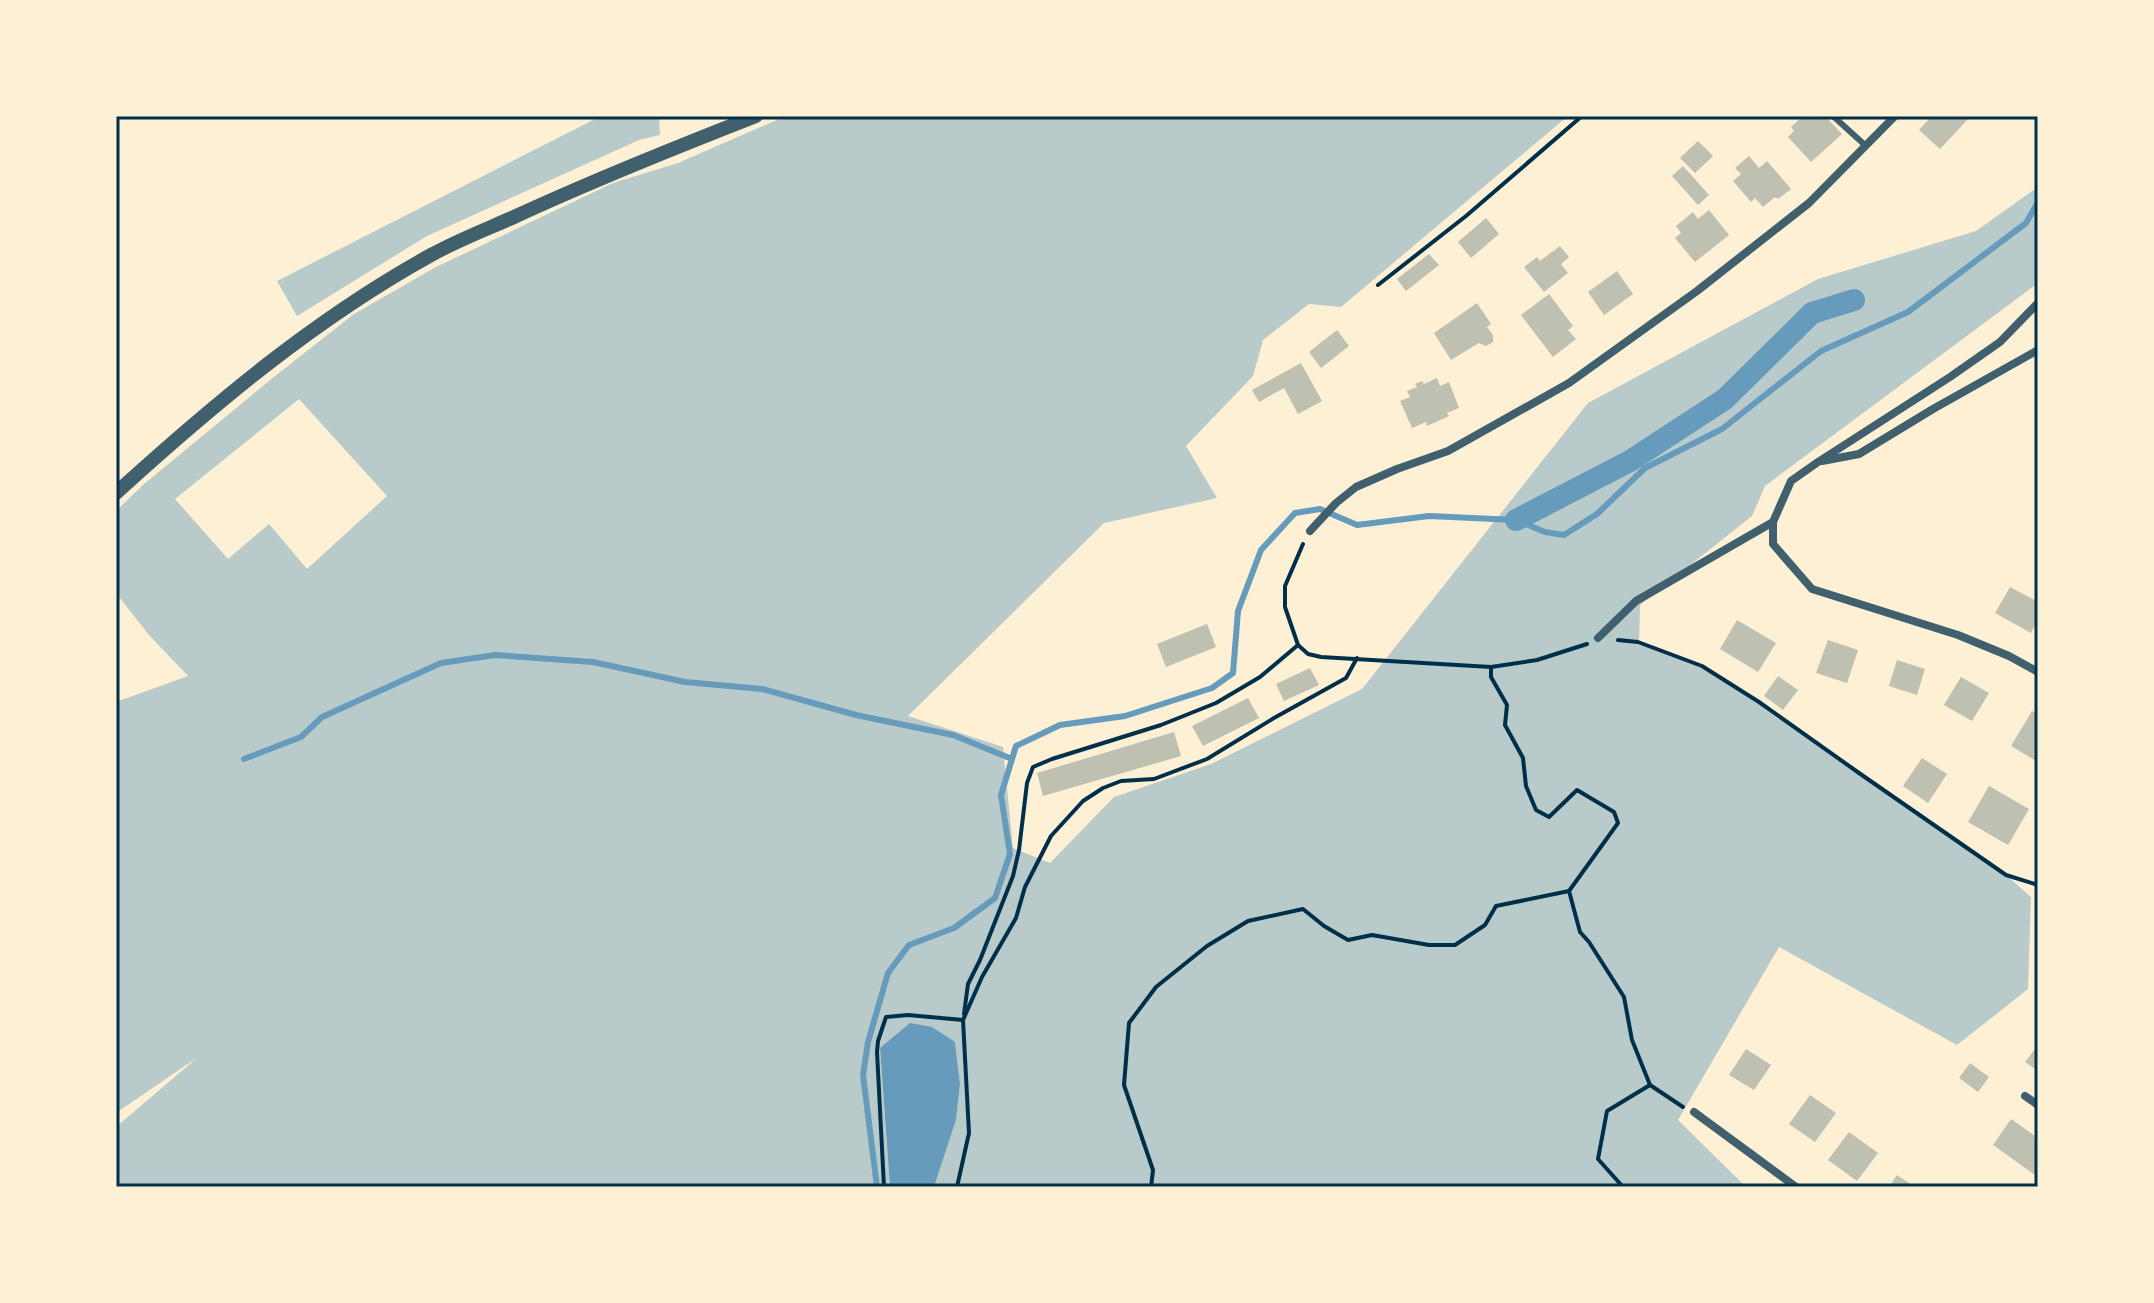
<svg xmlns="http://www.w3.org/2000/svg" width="2154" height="1303" viewBox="0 0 2154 1303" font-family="'Fira Sans',sans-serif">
<rect width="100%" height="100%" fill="#fdf0d5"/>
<g fill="#b9caca" fill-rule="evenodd">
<path d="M601 116H659L660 135 639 140 427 236 297 316 277 281Z"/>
<path d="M786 116H1568L1341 307 1309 304 1263 340 1253 376 1186 446 1217 498 1104 523 908 716 1003 747 1013 848 1050 863 1114 797 1211 764 1362 689 1588 403 1818 279 1976 231 2038 187V283L1765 486 1752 516 1640 605 1639 642 1702 666 1759 702 2006 875 2031 897 2028 989 1957 1045 1779 947 1678 1120 1746 1187H934L956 1120 960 1084 955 1043 932 1027 880 1048 890 1187H116V1127L198 1057 116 1113V702L188 676 149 635 116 593V511L144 484 275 376 354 314 436 267 613 183 678 163ZM299 399 387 496 307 569 269 524 228 559 175 499Z"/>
</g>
<path fill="#669bbc" d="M910 1023 932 1027 955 1042 960 1084 956 1120 934 1187H890L880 1048Z"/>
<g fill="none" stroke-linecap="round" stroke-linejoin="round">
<g stroke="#669bbc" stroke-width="6">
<path d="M244 759 301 737 322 717 441 663 495 655 593 662 685 682 762 689 856 715 953 735 1012 759"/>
<path d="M877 1187 863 1075 868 1042 888 973 909 945 954 928 995 898 1010 854 1001 795 1016 746 1060 725 1125 716 1212 688 1233 673 1238 611 1261 550 1295 513 1320 509 1357 525 1429 516 1516 520 1545 532 1564 535 1597 514 1645 468 1722 429 1821 351 1908 312 2026 223 2038 202"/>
</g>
<path stroke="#669bbc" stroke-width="22" d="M1516 520 1630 461 1725 399 1812 313 1854 300"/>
</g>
<g fill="#bec0b2">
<path d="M1803 116 1807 120 1811 116H1825L1842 134 1811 162 1788 137 1794 131 1791 127Z"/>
<path d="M1932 116H1967L1969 118 1940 149 1919 130Z"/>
<path d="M1698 141 1713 156 1695 173 1680 158Z"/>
<path d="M1749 156 1759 168 1767 161 1791 189 1778 199 1775 197 1763 207 1755 198 1751 202 1733 181 1741 174 1735 168Z"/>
<path d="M1683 166 1709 195 1698 205 1672 176Z"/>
<path d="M1709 210 1729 235 1695 262 1675 238 1681 233 1676 226 1693 212 1698 219Z"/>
<path d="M1486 218 1499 234 1471 258 1458 242Z"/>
<path d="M1560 246 1569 257 1561 264 1568 273 1544 292 1524 267 1537 257 1540 261Z"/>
<path d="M1429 254 1439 265 1406 291 1397 279Z"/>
<path d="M1617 271 1633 294 1604 315 1588 292Z"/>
<path d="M1549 294 1573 326 1568 330 1576 339 1553 357 1521 315Z"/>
<path d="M1477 303 1491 324 1487 327 1493 335V342L1486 346 1479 343 1451 360 1434 333Z"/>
<path d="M1337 330 1349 346 1321 368 1309 352Z"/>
<path d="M1301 363 1322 401 1298 414 1284 388 1259 402 1252 390Z"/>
<path d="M1437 378 1440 386 1449 382 1459 408 1447 413 1449 416 1427 426 1426 422 1412 428 1400 401 1410 397 1407 391 1417 387 1415 384 1422 381 1424 384Z"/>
<path d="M2010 587 2038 602V629L2034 627 2031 633 1995 613Z"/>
<path d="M1737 620 1776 643 1758 672 1720 649Z"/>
<path d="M1207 624 1216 647 1166 667 1157 644Z"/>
<path d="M1828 640 1858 650 1847 683 1816 673Z"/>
<path d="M1897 660 1925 669 1917 695 1889 686Z"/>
<path d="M1310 668 1319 685 1284 701 1276 684Z"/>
<path d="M1778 676 1798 690 1783 710 1764 696Z"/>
<path d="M1961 677 1989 693 1972 721 1944 705Z"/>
<path d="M1248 698 1259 718 1203 746 1192 726Z"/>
<path d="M2032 711 2038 714V762L2011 746Z"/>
<path d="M1174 732 1181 756 1043 796 1037 773Z"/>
<path d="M1922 758 1947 774 1928 803 1903 786Z"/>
<path d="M1989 786 2029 809 2008 845 1968 822Z"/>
<path d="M2038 1045V1071L2025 1062Z"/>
<path d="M1746 1049 1771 1065 1754 1090 1729 1075Z"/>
<path d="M1970 1063 1989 1077 1978 1092 1959 1078Z"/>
<path d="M1810 1095 1836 1113 1815 1142 1789 1124Z"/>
<path d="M2011 1119 2035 1136 2034 1138 2038 1141V1177L1993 1145Z"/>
<path d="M1849 1132 1878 1153 1857 1181 1828 1160Z"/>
<path d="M1897 1175 1915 1187H1889Z"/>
</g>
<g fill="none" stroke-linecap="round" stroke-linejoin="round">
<g stroke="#003049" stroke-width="4">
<path d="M1378 285 1466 216 1582 116"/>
<path d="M1303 544 1285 586V607L1298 645 1308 654 1321 657 1491 667 1537 660 1587 644"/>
<path d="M1618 640 1638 642 1702 666 1759 702 1859 773 2006 875 2038 885"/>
<path d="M1569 891 1580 932 1589 942 1624 997 1632 1040 1650 1085 1683 1107"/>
<path d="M964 1014 968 984 980 960 1013 876 1019 850 1027 783 1033 767 1052 759 1161 725 1216 703 1260 677 1298 645"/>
<path d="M884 1187 877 1052 878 1041 886 1017 908 1015 963 1020"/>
<path d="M957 1187 969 1133 963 1020 982 977 1016 918 1025 887 1051 836 1083 801 1103 788 1121 781 1154 779 1207 759 1274 718 1346 678 1357 658"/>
<path d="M1151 1187 1153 1170 1124 1085 1129 1023 1156 987 1207 946 1248 921 1303 909 1324 926 1348 940 1372 935 1429 945H1455L1485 925 1496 906 1569 891 1618 823 1614 812 1577 790 1549 817 1536 810 1526 786 1523 758 1505 725 1507 705 1491 677V667"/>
<path d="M1623 1187 1598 1159 1607 1111 1650 1085"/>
</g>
<path stroke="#3f606c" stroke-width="6" d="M1833 116 1866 146"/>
<g stroke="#3f606c" stroke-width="8">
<path d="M2038 303 2000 342 1950 377 1818 462 1791 481 1773 522V544L1812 589 1958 635 2009 656 2038 672"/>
<path d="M1822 461 1859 454 1933 409 2038 350"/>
<path d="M1310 531 1336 503 1356 487 1397 469 1448 451 1569 383 1697 291 1809 203 1895 116"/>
<path d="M1598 638 1636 601 1773 522"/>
<path d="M2025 1096 2038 1105"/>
<path d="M1694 1112 1796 1187"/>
</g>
<path stroke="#3f606c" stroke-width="14" d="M116 493C214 404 315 319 431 255 458 240 487 229 514 217 594 180 674 148 756 116"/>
</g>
<rect width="2154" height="1303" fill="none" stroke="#fdf0d5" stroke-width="236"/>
<rect x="118" y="118" width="1918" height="1067" fill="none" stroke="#003049" stroke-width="3"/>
</svg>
